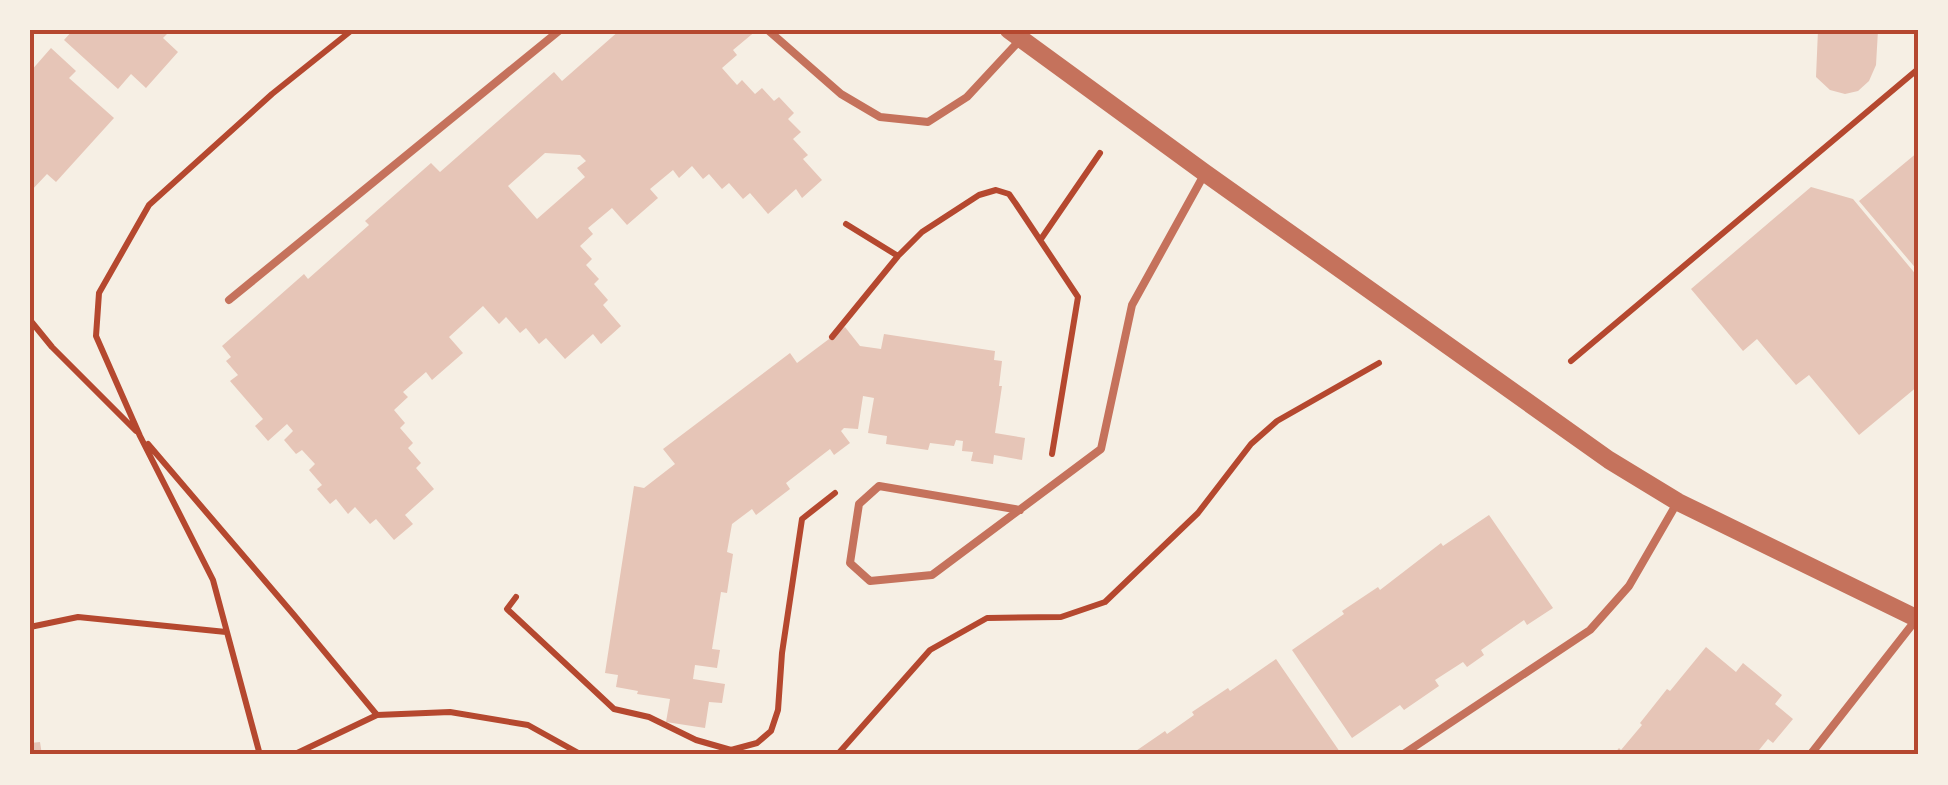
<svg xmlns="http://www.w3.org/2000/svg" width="1948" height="785" font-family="'IBM Plex Sans',sans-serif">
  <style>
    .building { fill: #e6c5b7; fill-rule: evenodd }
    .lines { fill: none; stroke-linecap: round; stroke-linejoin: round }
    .path { stroke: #b5482f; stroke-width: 6 }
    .service { stroke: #c5725c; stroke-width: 8 }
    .tertiary { stroke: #c5725c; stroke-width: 18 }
    .neatline { fill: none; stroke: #b5482f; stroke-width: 4 }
  </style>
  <rect width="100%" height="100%" fill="#f6efe4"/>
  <path class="building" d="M 73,30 L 171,30 L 163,38 L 178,52 L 146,88 L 131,74 L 118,89 L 64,40 Z
    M 620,30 L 757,30 L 733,50 L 737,55 L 722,68 L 737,85 L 742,80 L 755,94 L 762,88 L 774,101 L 779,97 L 794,113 L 788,119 L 801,132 L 793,139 L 808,155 L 803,159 L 822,180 L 802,198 L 796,189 L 768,214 L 750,193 L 743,199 L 729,183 L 722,189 L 709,174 L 703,179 L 692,166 L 679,178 L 673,170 L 650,189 L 658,198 L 627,225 L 612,208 L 588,228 L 593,234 L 580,246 L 592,259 L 586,265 L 599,279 L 594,284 L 608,300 L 603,305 L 621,326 L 601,344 L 593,334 L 565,359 L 546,338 L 539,344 L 526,328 L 520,333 L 506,317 L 499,324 L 483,306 L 449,337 L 463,353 L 432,380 L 426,372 L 403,392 L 408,397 L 394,410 L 405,423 L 400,428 L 413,443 L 408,448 L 421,463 L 416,468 L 434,489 L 405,515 L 413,524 L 394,540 L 376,519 L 370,524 L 355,507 L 348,514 L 336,499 L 330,504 L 317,489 L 322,485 L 309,470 L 315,464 L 302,450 L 296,454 L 284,440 L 293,431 L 287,424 L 268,441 L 255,426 L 263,419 L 230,381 L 238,375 L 226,361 L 231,357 L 222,346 L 304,274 L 308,279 L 369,225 L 365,221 L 431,163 L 440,172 L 554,72 L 562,81 ZM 545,153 L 580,155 L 586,161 L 577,168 L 585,177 L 537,219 L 508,186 Z
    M 1818,30 L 1878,30 L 1876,65 L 1869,81 L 1858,91 L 1845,94 L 1830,90 L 1816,77 Z
    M 51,48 L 76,71 L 69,78 L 114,118 L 56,182 L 47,174 L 30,192 L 30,72 Z
    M 1918,152 L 1918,271 L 1859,201 Z
    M 1811,187 L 1853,199 L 1918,277 L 1918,386 L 1859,435 L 1809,375 L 1796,385 L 1757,339 L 1743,351 L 1691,289 Z
    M 845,327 L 860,346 L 881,349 L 884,334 L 995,351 L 994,360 L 1002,361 L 999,386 L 1002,386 L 995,433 L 1025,438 L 1022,460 L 994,455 L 993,464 L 971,461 L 973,452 L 962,451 L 963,441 L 956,440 L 954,446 L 930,443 L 928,450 L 886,444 L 887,436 L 868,433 L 874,398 L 863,396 L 858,429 L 844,428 L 841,431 L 850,443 L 834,455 L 830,449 L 786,483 L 790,489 L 756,515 L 752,509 L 732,524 L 727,552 L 733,554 L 727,593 L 721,592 L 712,649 L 720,650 L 717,668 L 695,665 L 693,679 L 725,684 L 722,703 L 709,702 L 705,728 L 666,722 L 670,699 L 637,694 L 638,691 L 616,687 L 618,675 L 605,673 L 634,486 L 644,488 L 675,464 L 663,449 L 790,353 L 797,363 Z
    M 1489,515 L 1553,608 L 1527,625 L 1524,620 L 1481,650 L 1484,655 L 1467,667 L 1463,662 L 1435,680 L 1439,686 L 1404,710 L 1400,705 L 1352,738 L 1292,650 L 1344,614 L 1342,611 L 1378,587 L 1380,590 L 1441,543 L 1443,546 Z
    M 1706,647 L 1736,672 L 1743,663 L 1782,695 L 1775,704 L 1793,719 L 1773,743 L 1768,739 L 1755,755 L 1613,755 L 1619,748 L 1621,750 L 1642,725 L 1640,723 L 1667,689 L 1670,691 Z
    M 1276,659 L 1340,752 L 1335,755 L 1130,755 L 1165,731 L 1167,734 L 1194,715 L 1192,712 L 1228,688 L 1230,691 Z
    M 40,742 L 42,755 L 30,755 L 30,743 Z"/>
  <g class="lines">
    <path class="path" d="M 846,224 L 898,256
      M 1041,239 L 1100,153
      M 30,320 L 52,347 L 136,431
      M 832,337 L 898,256 L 922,232 L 979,195 L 996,190 L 1009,194 L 1016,204 L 1078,297 L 1052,454
      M 1571,361 L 1918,69
      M 148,444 L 294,615 L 377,715 L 450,712 L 528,725 L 582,755
      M 516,597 L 507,609 L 614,709 L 649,717 L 696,740 L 731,750 L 757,743 L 771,731 L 778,710 L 782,653 L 802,519 L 835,493
      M 30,627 L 78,617 L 226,632
      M 260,755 L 213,580 L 140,436 L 96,336 L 99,293 L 149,205 L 272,94 L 352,30
      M 293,755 L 377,715
      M 837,755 L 930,650 L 987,618 L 1061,617 L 1105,602 L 1198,513 L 1251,444 L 1277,421 L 1379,363"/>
    <path class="service" d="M 769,31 L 841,94 L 880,117 L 928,122 L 967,97 L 1021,39
      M 229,300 L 560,30
      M 1020,510 L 879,486 L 859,504 L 850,563 L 870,581 L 932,575 L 1101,449 L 1132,305 L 1205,173
      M 1402,755 L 1590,630 L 1629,586 L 1677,503
      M 1810,755 L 1915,621"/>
    <path class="tertiary" d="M 1009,30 L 1205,173 L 1609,460 L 1678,502 L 1918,619"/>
  </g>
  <rect width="1948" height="785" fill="none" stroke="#f6efe4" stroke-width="65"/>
  <rect x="32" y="32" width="1884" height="720" class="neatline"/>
</svg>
